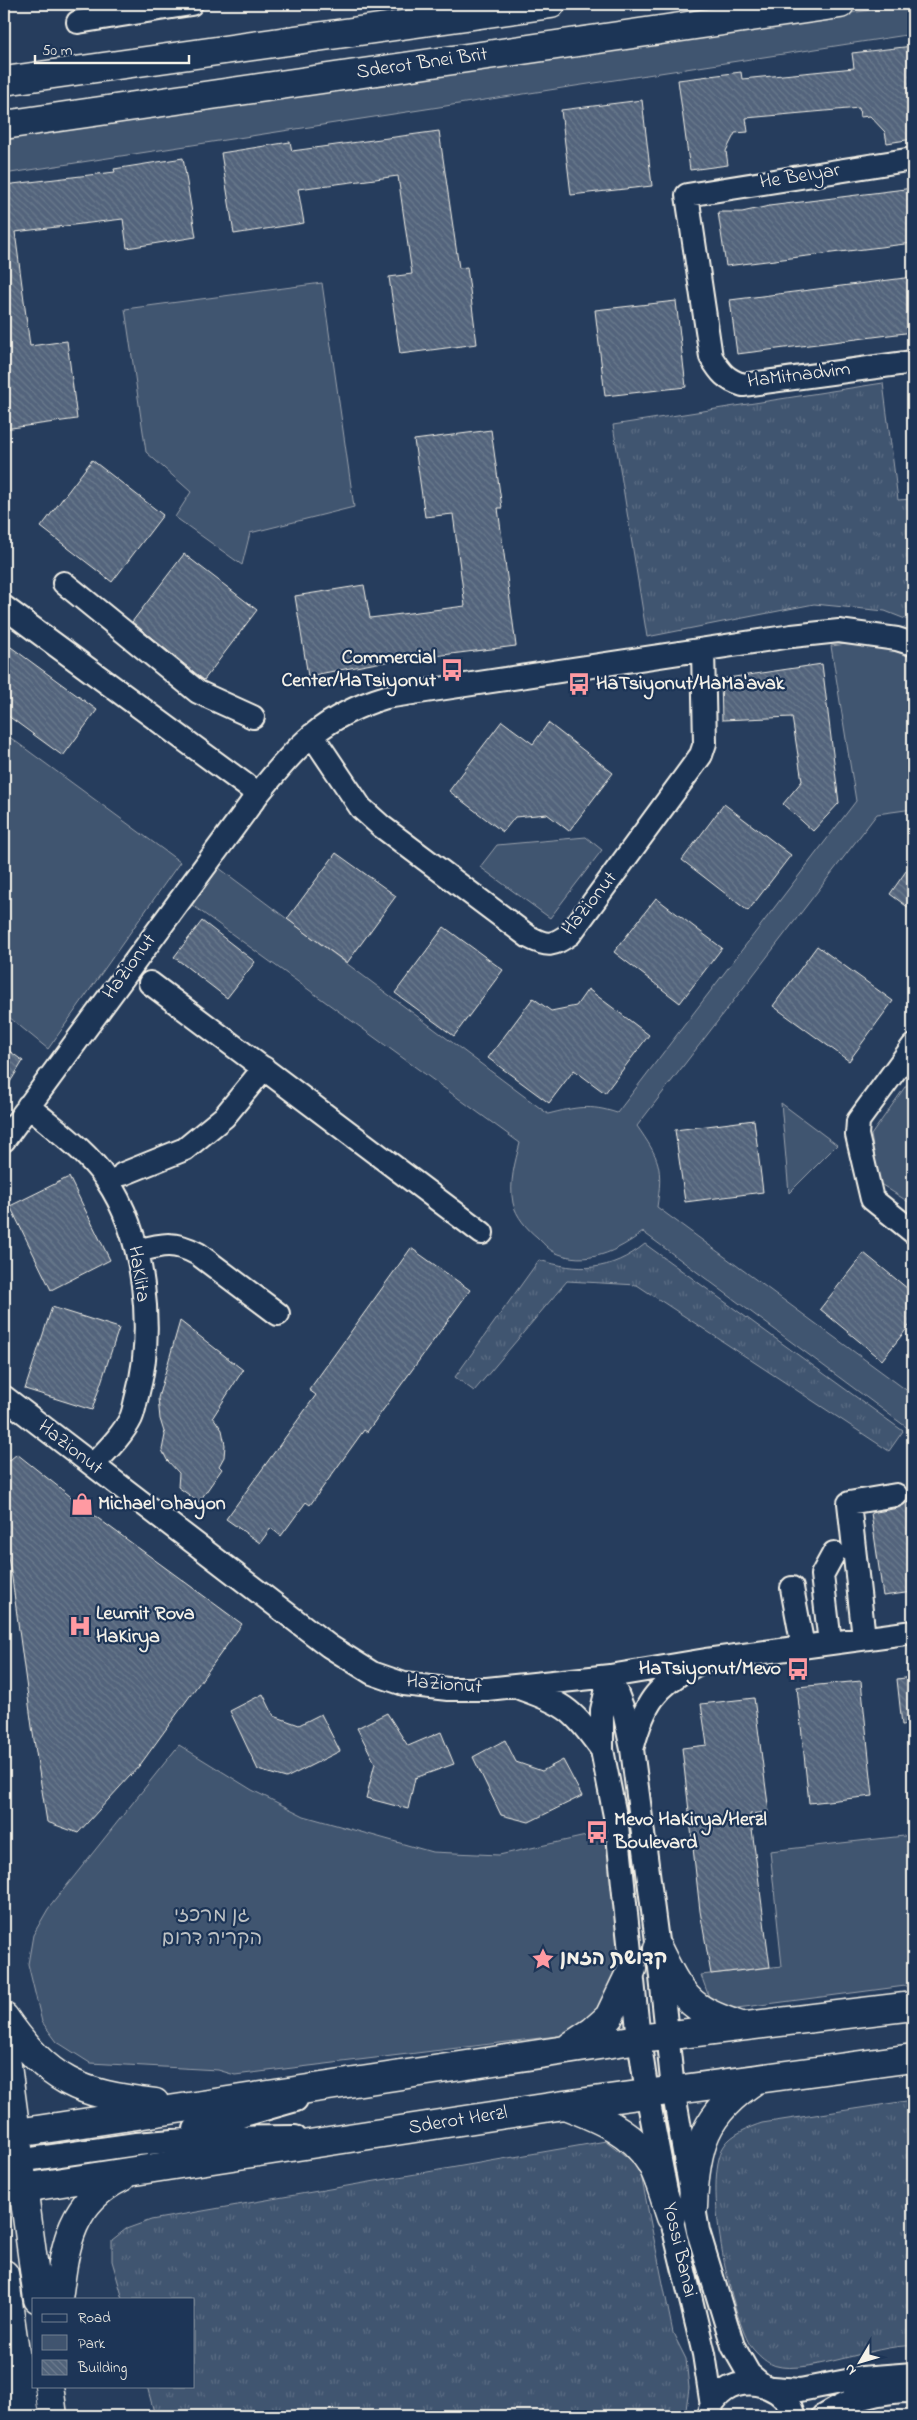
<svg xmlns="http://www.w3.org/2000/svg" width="917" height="2420" font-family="'Indie Flower','Playpen Sans Hebrew',sans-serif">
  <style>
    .grass { fill: url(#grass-tufts); stroke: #9aa2ac }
    .green { fill: #40546f; stroke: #9aa2ac }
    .building { fill: url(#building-back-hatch); stroke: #f4f1e8 }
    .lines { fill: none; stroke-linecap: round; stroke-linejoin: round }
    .minor-casing { stroke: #f4f1e8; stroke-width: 26 }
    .major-casing { stroke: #f4f1e8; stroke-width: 31 }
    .minor { stroke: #1d3557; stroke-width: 22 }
    .major { stroke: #1d3557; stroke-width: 28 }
    .labels { text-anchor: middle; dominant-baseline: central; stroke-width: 4.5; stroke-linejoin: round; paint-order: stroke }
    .street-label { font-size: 20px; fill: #f4f1e8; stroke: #1d3557 }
    .poi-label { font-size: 20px; font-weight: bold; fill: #f4f1e8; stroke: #1d3557; text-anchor: start }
    .park-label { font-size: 20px; fill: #bec2c4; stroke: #1d3557 }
  </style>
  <defs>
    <pattern id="grass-tufts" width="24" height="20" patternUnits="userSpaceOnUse" patternTransform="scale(1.25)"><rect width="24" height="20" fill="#40546f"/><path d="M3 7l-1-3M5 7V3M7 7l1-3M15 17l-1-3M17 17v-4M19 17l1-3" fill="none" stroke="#5c6d84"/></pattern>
    <pattern id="building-back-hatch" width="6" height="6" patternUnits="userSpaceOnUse" patternTransform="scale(1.25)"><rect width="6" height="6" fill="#52647b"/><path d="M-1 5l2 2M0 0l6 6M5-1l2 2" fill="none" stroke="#6c7b8e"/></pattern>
  </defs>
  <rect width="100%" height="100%" fill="#263d5d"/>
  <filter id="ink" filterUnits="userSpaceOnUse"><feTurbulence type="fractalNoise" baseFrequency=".02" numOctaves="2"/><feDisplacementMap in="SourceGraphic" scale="10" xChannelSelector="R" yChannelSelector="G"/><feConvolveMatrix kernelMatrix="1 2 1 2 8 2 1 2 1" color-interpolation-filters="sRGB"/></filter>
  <g filter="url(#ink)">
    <path class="grass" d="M 883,383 L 898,500 L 913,499 L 913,622 L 885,611 L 814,604 L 647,637 L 613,425 Z
      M 645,1244 L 903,1431 L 889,1451 L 637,1285 L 567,1281 L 474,1391 L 455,1377 L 539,1260 C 579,1272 610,1272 645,1244 Z
      M 913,2100 L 913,2346 C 877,2343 797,2380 769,2363 C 762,2359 754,2351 750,2345 C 730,2311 702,2180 724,2146 C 731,2134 750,2127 762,2123 Z
      M 606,2141 L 632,2161 L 641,2175 L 673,2333 L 686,2359 L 689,2388 L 685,2416 L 155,2416 L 147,2386 L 194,2386 L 194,2299 L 123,2299 L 112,2261 L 112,2240 L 126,2229 L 151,2220 Z"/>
    <path class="green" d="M 913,4 L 913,34 L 4,174 L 4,134 Z
      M 322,283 L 354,507 L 250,533 L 242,565 L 175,517 L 191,492 L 146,452 L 125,309 Z
      M 870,641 L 913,658 L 913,809 L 877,814 L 637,1126 C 660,1159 663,1167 657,1207 L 913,1395 L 913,1432 L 643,1232 C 618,1251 586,1267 554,1252 C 548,1249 542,1242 537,1237 C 527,1229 516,1216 513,1203 C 509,1183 515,1162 520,1143 L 192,905 L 219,868 L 548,1114 C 576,1107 590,1104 617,1113 L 856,801 L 831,646 Z
      M 4,733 L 180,862 L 48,1049 L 4,1013 Z
      M 586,837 L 602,850 L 550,918 L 480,867 L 497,845 Z
      M 912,1077 L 913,1078 L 913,1205 L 879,1183 L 871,1135 Z
      M 781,1103 L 837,1145 L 789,1193 Z
      M 179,1745 L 252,1790 L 304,1816 L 432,1852 L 499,1855 L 609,1831 L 620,1966 L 612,1991 L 594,2014 L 565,2035 L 235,2075 L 218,2070 L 90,2063 L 57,2042 L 42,2022 L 28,1964 L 33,1935 L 48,1909 Z
      M 913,1835 L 913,1985 L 714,2011 L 701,1975 L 782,1966 L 770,1851 Z"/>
    <path class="building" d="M 913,46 L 913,139 L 887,143 L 885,132 L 870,116 L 860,117 L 859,108 L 746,118 L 748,132 L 735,133 L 726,151 L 728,165 L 690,170 L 678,80 L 741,72 L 742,79 L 854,68 L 852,53 Z
      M 642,100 L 652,186 L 571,195 L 561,110 Z
      M 439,131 L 459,268 L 467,267 L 477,344 L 400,354 L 389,277 L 412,274 L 398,176 L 298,189 L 304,223 L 234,234 L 221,153 L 290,142 L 292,151 Z
      M 183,158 L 196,237 L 127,248 L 123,219 L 15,232 L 30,346 L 67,341 L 77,419 L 4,429 L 4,185 L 115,172 L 114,169 Z
      M 913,188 L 913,243 L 726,266 L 718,212 L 742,212 L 769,206 Z
      M 913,277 L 913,332 L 737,354 L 730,300 Z
      M 676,301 L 686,387 L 605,396 L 595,310 Z
      M 491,430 L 502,508 L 498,508 L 516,646 L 377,663 L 308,676 L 295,596 L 364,585 L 370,618 L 465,606 L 453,514 L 425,517 L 414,440 Z
      M 92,460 L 163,515 L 112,582 L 41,527 Z
      M 184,554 L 257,610 L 204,680 L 132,622 Z
      M 4,642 L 97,710 L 63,756 L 4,713 Z
      M 822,664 L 839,803 L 813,831 L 783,804 L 802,781 L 792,717 L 722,720 L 721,679 Z
      M 502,721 L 533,744 L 548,723 L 613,773 L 569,831 L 547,814 L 515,817 L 503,832 L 449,791 Z
      M 724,804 L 791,855 L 748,911 L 682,860 Z
      M 336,853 L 396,896 L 347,963 L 287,919 Z
      M 913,861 L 913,911 L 890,894 Z
      M 656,898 L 722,948 L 680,1003 L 614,952 Z
      M 202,921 L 255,962 L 227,998 L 174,957 Z
      M 444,927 L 503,970 L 454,1036 L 395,993 Z
      M 817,946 L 893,1001 L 849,1061 L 773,1006 Z
      M 588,989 L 649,1035 L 605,1093 L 574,1070 L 549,1103 L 488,1058 L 533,998 L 551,1011 L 576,1006 Z
      M 4,1047 L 23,1061 L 4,1092 Z
      M 754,1120 L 763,1192 L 685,1202 L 675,1130 Z
      M 69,1177 L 110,1260 L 51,1290 L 10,1206 Z
      M 411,1248 L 470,1290 L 367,1432 L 364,1430 L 310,1505 L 306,1502 L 281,1536 L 271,1528 L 260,1543 L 226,1519 L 316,1395 L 309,1390 Z
      M 864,1253 L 913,1293 L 913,1321 L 882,1360 L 820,1309 Z
      M 52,1307 L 119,1328 L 92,1410 L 25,1389 Z
      M 180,1321 L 243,1370 L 213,1417 L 222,1430 L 225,1445 L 224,1457 L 219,1466 L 222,1469 L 199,1502 L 178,1487 L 179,1473 L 167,1460 L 162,1450 L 165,1435 L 160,1419 L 158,1398 Z
      M 17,1454 L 99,1519 L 242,1624 L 140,1765 L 78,1833 L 47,1822 L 32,1727 L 12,1578 L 4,1537 L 4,1465 Z
      M 913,1502 L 913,1592 L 883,1596 L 871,1513 L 898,1508 L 906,1503 Z
      M 913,1677 L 913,1724 L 902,1725 L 897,1679 Z
      M 861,1681 L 873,1796 L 809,1803 L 797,1687 Z
      M 263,1694 L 274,1716 L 299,1725 L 321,1714 L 340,1751 L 286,1778 L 258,1770 L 230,1711 Z
      M 754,1698 L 769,1812 L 750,1814 L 770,1967 L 711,1974 L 700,1911 L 682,1748 L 707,1745 L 701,1704 Z
      M 387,1713 L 408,1746 L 441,1732 L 454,1764 L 415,1778 L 408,1809 L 366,1798 L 375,1763 L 357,1728 Z
      M 505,1740 L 516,1762 L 542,1771 L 563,1760 L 582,1796 L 529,1822 L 501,1815 L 473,1757 Z"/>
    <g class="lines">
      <defs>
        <path id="minor" d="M 78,22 L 191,4
          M 913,159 L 687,195 L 711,357 C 720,372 726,380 743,385 L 913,362
          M 64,583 L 198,692 L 253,717
          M 4,607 L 258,794
          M 312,735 L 361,808 L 381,826 L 529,937 C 548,947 552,946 570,934 L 701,755 L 705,743 L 703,650
          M 150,983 L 482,1233
          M 913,1046 L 858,1121 L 857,1135 L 872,1199 L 913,1232
          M 28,1106 C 55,1129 86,1150 106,1179 C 145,1236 155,1330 137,1396 C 135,1403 134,1411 131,1418 C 122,1436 106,1451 93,1465
          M 4,1140 L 258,794 C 298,745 323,716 386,697 L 792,636 L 839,631 L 897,639 L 913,644
          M 123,1174 L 185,1149 L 224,1117 L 264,1068
          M 137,1251 C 163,1244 174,1241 198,1254 L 278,1314
          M 4,1397 L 329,1646 L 372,1673 L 404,1684 L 448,1689 L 487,1689 L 610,1676 L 706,1660 L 913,1632
          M 792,1588 L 803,1647
          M 864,1638 L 849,1503 L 896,1495
          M 830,1643 L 822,1575 L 834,1553
          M 610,1676 L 602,1710 L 602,1750 L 617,1826 L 639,2039 L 647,2093 L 671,2217 L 704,2354 L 712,2406
          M 610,1676 L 624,1712 L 632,1749 L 658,1949 L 673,2089 L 698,2231 L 733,2346 L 749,2374 L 761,2384
          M 522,1689 C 568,1705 573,1711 602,1750
          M 633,1746 C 644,1705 655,1686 694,1666
          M 195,2129 L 296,2100
          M 4,2163 L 136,2144 L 210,2138 L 295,2137
          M 772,2388 L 800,2390 L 862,2378 L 913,2374
          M 708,2415 C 720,2371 782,2375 794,2416
          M 823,2416 C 851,2398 880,2391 913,2391"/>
        <path id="major" d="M 4,81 L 551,4
          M 4,125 L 840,4
          M 658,1949 C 668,1969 679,1994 698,2007 C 710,2016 726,2021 741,2026
          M 4,2017 C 49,2082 79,2094 155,2103
          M 4,2043 L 38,2299
          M 571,2046 L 592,2032 L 609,2017 L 632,1969
          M 565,2105 C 598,2118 632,2131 651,2163 C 660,2179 665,2200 671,2217
          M 4,2135 L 639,2039 L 913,2006
          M 4,2191 L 564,2105 L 913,2058
          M 693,2207 C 695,2146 704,2113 757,2079
          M 4,2274 L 24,2416
          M 58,2299 C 65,2247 69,2202 122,2177
          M 49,2386 L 53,2416"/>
      </defs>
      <use href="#minor" class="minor-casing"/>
      <use href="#major" class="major-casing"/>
      <use href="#minor" class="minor"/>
      <use href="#major" class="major"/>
    </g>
  </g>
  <defs>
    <symbol id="bus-bare" viewBox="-9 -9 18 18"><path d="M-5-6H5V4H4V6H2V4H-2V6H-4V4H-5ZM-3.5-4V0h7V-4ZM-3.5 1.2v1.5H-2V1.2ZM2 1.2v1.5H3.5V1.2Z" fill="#ff9aa2" stroke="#1d3557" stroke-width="2.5" paint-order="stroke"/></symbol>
    <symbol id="shop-bare" viewBox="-9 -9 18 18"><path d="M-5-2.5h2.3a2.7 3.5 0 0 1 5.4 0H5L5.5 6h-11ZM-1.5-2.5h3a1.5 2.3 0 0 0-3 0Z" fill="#ff9aa2" stroke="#1d3557" stroke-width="2.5" paint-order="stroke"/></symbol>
    <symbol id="hospital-bare" viewBox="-9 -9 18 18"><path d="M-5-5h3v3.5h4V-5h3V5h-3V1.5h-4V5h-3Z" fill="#ff9aa2" stroke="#1d3557" stroke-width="2.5" paint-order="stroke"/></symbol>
    <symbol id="sight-bare" viewBox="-9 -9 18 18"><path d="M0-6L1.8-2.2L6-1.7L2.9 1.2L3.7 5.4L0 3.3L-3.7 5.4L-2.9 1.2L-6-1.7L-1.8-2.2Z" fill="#ff9aa2" stroke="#1d3557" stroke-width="2.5" paint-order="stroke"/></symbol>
  </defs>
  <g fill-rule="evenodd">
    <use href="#bus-bare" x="436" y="654" width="32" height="32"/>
    <use href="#bus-bare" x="563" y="668" width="32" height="32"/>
    <use href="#shop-bare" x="66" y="1488" width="32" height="32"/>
    <use href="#hospital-bare" x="64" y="1610" width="32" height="32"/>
    <use href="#bus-bare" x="782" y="1653" width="32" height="32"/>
    <use href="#bus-bare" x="581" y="1816" width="32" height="32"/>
    <use href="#sight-bare" x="527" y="1943" width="32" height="32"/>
  </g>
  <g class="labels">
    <g class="street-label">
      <text transform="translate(422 64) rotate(-8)">Sderot Bnei Brit</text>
      <text transform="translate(800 177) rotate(-9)">He BeIyar</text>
      <text transform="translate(799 376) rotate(-7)">HaMitnadvim</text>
      <text transform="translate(590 904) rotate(-51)">HaZionut</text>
      <text transform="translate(130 967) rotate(-54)">HaZionut</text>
      <text transform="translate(138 1274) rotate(81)">HaKlita</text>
      <text transform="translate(70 1448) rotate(38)">HaZionut</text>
      <text transform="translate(444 1685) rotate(5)">HaZionut</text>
      <text transform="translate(458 2121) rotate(-9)">Sderot Herzl</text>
      <text transform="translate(679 2250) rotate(77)">Yossi Banai</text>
    </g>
    <g class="poi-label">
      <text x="436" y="658" text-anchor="end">Commercial<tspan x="436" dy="23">Center/HaTsiyonut</tspan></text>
      <text x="596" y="684">HaTsiyonut/HaMa'avak</text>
      <text x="98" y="1504">Michael Ohayon</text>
      <text x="96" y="1614">Leumit Rova<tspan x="96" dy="23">HaKirya</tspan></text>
      <text x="781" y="1669" text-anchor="end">HaTsiyonut/Mevo</text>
      <text x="614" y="1820">Mevo HaKirya/Herzl<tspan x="614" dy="23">Boulevard</tspan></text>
      <text x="560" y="1959">קדושת הזמן</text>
    </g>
    <g class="park-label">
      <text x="212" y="1916">גן מרכזי<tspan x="212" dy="23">הקריה דרום</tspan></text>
    </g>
  </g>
  <rect width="917" height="2420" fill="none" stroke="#1d3557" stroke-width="20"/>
  <rect x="10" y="10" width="897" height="2400" fill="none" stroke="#f4f1e8" stroke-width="2" filter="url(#ink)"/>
  <rect x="32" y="2298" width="162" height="90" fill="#1d3557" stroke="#738091"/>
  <rect x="42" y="2314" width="25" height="8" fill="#1d3557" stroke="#738091"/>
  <text x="78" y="2322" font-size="15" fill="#f4f1e8">Road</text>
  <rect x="42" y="2335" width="25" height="15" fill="#40546f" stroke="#738091"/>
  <text x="78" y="2348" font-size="15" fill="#f4f1e8">Park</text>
  <rect x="42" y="2360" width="25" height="15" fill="url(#building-back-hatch)" stroke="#738091"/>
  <text x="78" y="2372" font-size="15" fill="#f4f1e8">Building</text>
  <g transform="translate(860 2362) rotate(232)" stroke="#1d3557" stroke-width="4" paint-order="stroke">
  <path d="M0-4L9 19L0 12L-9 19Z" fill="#f4f1e8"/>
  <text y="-8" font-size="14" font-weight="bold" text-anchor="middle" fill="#f4f1e8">N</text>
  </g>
  <path d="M35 55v8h154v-8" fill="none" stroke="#f4f1e8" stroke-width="2.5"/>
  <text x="42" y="55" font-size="15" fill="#f4f1e8" stroke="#1d3557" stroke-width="4" paint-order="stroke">50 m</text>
</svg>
